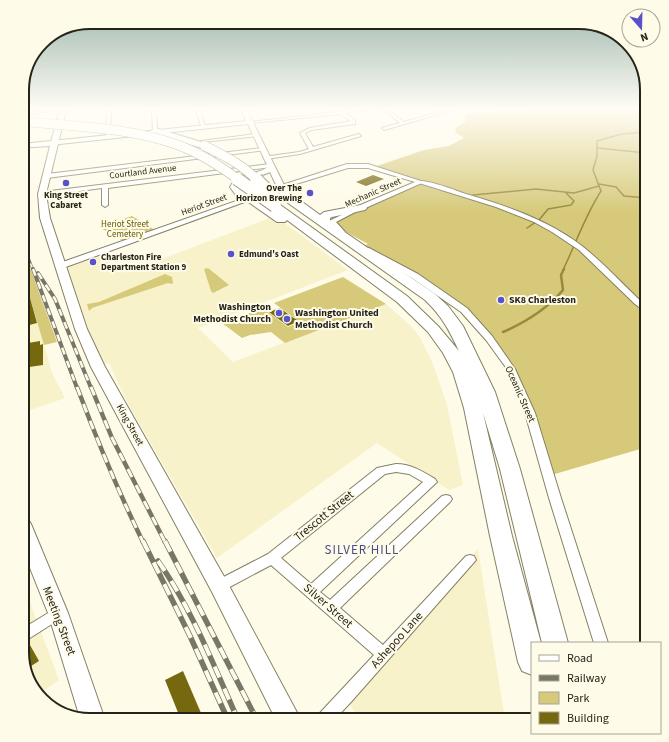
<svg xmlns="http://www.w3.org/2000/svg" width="669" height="742" font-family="'Source Sans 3',sans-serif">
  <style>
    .built { fill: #f8f2cb }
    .green { fill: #d6c979 }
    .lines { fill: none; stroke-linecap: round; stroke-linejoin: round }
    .stream-far1 { stroke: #978a3c; stroke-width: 1.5 }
    .stream { stroke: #978a3c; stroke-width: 2.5 }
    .building { fill: #75680f }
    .minor-casing { stroke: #858164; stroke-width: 2 }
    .tertiary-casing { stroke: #858164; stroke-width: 2 }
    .secondary-casing { stroke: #858164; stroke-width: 2 }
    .primary-casing { stroke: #858164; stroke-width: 2 }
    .motorway-casing { stroke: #858164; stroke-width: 2 }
    .minor { fill: #fff; fill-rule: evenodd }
    .tertiary { fill: #fff; fill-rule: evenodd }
    .secondary { fill: #fff; fill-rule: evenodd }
    .primary { fill: #fff; fill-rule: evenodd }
    .motorway { fill: #fff; fill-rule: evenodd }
    .rail-far3-casing { stroke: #787667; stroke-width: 2.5 }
    .rail-far2-casing { stroke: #787667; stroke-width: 4 }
    .rail-far1-casing { stroke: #787667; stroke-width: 4.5 }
    .rail-casing { stroke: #787667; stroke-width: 5.5 }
    .rail-far3 { stroke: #fefbe8; stroke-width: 1.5; stroke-dasharray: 4; stroke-linecap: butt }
    .rail-far2 { stroke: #fefbe8; stroke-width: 2.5; stroke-dasharray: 7; stroke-linecap: butt }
    .rail-far1 { stroke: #fefbe8; stroke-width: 3; stroke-dasharray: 9; stroke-linecap: butt }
    .rail { stroke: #fefbe8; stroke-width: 4; stroke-dasharray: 12; stroke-linecap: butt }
    .motorway-bridge-far1-casing { stroke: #858164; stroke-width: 10; stroke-linecap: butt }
    .motorway-bridge-casing { stroke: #858164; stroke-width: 14; stroke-linecap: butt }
    .motorway-bridge-far1 { stroke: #fff; stroke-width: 9 }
    .motorway-bridge { stroke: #fff; stroke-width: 12 }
    .poi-dot { fill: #5852ca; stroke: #fefbe8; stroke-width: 1.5 }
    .labels { text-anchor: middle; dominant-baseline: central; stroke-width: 4; stroke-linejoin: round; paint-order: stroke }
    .far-street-label { font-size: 9px; fill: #262418; stroke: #fefbe8 }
    .far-poi-label { font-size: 9px; font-weight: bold; fill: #262418; stroke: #fefbe8; text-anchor: start }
    .far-park-label { font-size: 9px; fill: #645804; stroke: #fefbe8 }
    .poi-label { font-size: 10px; font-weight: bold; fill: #262418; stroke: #fefbe8; text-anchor: start }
    .street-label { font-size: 10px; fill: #262418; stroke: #fefbe8 }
    .near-street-label { font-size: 12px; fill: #262418; stroke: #fefbe8 }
    .near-neighbourhood-label { font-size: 13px; letter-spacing: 1px; fill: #4a4c8a; stroke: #fefbe8 }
    .rim { fill: none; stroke: #262418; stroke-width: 2 }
  </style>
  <rect width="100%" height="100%" fill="#fefbe8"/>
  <path class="built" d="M 275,216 L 348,270 L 198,328 L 233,362 L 386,304 L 410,325 L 420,337 L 433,364 L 447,405 L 463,485 L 449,490 L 377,443 L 217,558 L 128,404 L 109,363 L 98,367 L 61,266 L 95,254 L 125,273 Z
    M 27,287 L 52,373 L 65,398 L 22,413 L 22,288 Z
    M 478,549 L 505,720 L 359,720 L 346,697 Z
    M 22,581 L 59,680 L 38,695 L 22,652 Z"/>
  <path class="green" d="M 535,110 L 647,110 L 647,447 L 548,476 L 511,369 L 464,310 L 363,246 L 368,244 L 344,231 L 333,222 L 420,184 L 441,191 L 439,187 L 374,167 L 424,150 L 449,146 L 464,138 L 455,132 L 456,128 L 466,121 L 464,115 C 487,110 511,113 535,110 Z
    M 132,216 L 155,230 L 123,241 L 99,227 Z
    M 24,258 L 27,259 L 57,342 L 44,345 L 27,288 L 22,288 L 22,259 Z
    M 208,268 L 229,285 L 213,293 L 211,291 L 204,269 Z
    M 165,274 L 172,277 L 173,283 L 172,284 L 168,283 L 92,308 L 89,311 L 87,304 L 99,302 Z
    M 343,277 L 386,304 L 285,343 L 271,332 L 250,335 L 242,338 L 222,323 L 263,308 L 288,327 L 300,322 L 274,303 Z"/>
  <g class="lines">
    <path class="stream-far1" d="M 597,148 L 647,153
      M 599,184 L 616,187 L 624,196 L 647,198
      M 473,195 L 536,189 L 574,193 L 599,186
      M 527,228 L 539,220 L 548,209 L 571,205 L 574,201 L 566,193
      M 563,270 C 576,243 585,216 601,191 L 593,170 L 597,156 L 597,141 L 622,134 L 647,132"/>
    <path class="stream" d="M 503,332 C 526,322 547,309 563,290 L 561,275 L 564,269"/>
  </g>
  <path class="building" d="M 373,175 L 384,179 L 366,186 L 356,182 Z
    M 30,298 L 37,323 L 22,327 L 22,300 Z
    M 280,308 L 292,317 L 299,321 L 288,326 L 269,312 Z
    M 40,341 L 40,345 L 43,344 L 43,365 L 22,368 L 22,344 Z
    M 30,645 L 39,661 L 28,668 L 22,650 Z
    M 183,671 L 204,720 L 181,720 L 165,680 Z"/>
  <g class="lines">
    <defs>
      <path id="minor" d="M 45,110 L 53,110 L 28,115 L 26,114 Z
        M 107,110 L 111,110 L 110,136 L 108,137 L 106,136 Z
        M 152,110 L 156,110 L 157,131 L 155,132 L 153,131 Z
        M 196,110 L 200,110 L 205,127 L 201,126 Z
        M 338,110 L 367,110 L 345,113 L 355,120 L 355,124 L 311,130 L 305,133 L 313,147 L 359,134 L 361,136 L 300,154 L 266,159 L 263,157 L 299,152 L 309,149 L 300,133 L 310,128 L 351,121 L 340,114 L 251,123 L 249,122 L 337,112 Z
        M 384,110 L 388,110 L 404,122 L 447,110 L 453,110 L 384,130 L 382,128 L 400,123 Z
        M 256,134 L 258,136 L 203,142 L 201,141 Z
        M 263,148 L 265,148 L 265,150 L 47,178 L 44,176 L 47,174 Z
        M 270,164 L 272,165 L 272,167 L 108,188 L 108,205 L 105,207 L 102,205 L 102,188 L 42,196 L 39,194 L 42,192 Z
        M 419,181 C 429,180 455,190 466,194 C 507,206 548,220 582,246 C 606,265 625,287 647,307 L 647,313 L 635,304 L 579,250 L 552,232 L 534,222 L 496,207 L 419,183 Z
        M 356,208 L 361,209 L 336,222 L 345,232 L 340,233 L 329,221 Z
        M 369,248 L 418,274 L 467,308 L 492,336 L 515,369 L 535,413 L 561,498 L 608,643 L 594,643 L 549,498 L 525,413 L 507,369 L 486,340 L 461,312 L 412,278 L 367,251 L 366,250 Z
        M 396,464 C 411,464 422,471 435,479 L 437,482 L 320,592 L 330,600 L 442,496 L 446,495 L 450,496 L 452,499 L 450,502 L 340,608 L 383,645 L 466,556 L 470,555 L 474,556 L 476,560 L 351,702 L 334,720 L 315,720 L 318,715 L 374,655 L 271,565 L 224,590 L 219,592 L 214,590 L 213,586 L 214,582 L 268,554 L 377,468 ZM 396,472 L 409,474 L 423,482 L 311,584 L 281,558 L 385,474 Z
        M 58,607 L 63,609 L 65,613 L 63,617 L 22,643 L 22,629 Z"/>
      <path id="tertiary" d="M 347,164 L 368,164 L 424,182 L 361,210 L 358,210 L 358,206 L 415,182 L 368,168 L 348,168 L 283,188 L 63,268 L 57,268 L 56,266 L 57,264 L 279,186 Z"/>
      <path id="secondary" d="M 241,110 L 247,110 L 285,187 L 284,189 L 278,189 L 270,172 C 260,177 244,177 238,187 L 241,190 L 253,197 L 254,199 L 253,201 L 250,202 L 235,194 L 230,187 C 238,172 255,176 268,167 L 248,124 L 22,148 L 22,144 L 246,121 Z"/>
      <path id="primary" d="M 60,110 L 66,110 L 46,194 L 50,218 L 87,329 L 105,367 L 226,580 L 301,720 L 276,720 L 212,592 L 91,367 L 75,329 L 40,218 L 38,194 L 50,146 L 31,147 L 27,145 L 31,143 L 51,142 Z
        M 22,517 L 28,519 L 31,524 L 68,613 L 105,720 L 90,720 L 80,718 L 48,613 L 22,548 Z"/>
      <path id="motorway" d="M 155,128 L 208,144 L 210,146 L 205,149 L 152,133 L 151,131 Z
        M 281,184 L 285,185 L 290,193 L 320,215 L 324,212 L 361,205 L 365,206 L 367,208 L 365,210 L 332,217 L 330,218 L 330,222 L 435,294 L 448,306 L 463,326 L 495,392 L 520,469 L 568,643 L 542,643 L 500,469 L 483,413 L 512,536 L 541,643 L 532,643 L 532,675 L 522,671 L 518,662 L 490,536 L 464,408 L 453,372 L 443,353 L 428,332 L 397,302 L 287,220 L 285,222 L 277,222 L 244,199 L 250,196 L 271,208 L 269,206 L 271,204 L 279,204 L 407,296 L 438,326 L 459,351 C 449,330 442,316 425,300 L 288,203 L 281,197 L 276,187 Z"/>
    </defs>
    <use href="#minor" class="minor-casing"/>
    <use href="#tertiary" class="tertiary-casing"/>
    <use href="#secondary" class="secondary-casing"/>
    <use href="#primary" class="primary-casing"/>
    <use href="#motorway" class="motorway-casing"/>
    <use href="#minor" class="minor"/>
    <use href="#tertiary" class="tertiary"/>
    <use href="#secondary" class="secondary"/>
    <use href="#primary" class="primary"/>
    <use href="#motorway" class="motorway"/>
    <defs>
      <path id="rail-far3" d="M 22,241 L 33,270"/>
      <path id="rail-far2" d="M 33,269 L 77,388
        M 38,273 L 55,299 L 91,388"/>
      <path id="rail-far1" d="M 77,387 C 97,440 118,491 143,542
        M 91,387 L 112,438 L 165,542"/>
      <path id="rail" d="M 143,541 L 190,636 L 228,720
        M 165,541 L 257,720
        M 158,561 C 192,609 214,666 238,720"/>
    </defs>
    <use href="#rail-far3" class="rail-far3-casing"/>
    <use href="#rail-far2" class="rail-far2-casing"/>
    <use href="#rail-far1" class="rail-far1-casing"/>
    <use href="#rail" class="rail-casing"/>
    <use href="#rail-far3" class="rail-far3"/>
    <use href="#rail-far2" class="rail-far2"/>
    <use href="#rail-far1" class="rail-far1"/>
    <use href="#rail" class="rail"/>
    <defs>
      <path id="motorway-bridge-far1" d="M 22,121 C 74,127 129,127 178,145 C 200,153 220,166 239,180
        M 205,146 C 223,155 243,165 257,180"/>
      <path id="motorway-bridge" d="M 237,179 L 275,206
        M 256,179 L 274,197"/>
    </defs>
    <use href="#motorway-bridge-far1" class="motorway-bridge-far1-casing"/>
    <use href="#motorway-bridge" class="motorway-bridge-casing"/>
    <use href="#motorway-bridge-far1" class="motorway-bridge-far1"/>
    <use href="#motorway-bridge" class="motorway-bridge"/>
  </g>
  <linearGradient id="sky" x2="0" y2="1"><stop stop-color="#9bb5aa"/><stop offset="0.51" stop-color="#fffdf5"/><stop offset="1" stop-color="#fffdf5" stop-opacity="0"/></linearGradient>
  <rect width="669" height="214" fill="url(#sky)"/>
  <g class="poi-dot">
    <circle cx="66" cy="183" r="4"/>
    <circle cx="310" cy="193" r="4"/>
    <circle cx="231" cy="254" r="4"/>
    <circle cx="93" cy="262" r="4"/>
    <circle cx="501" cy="300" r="4"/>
    <circle cx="279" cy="313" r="4"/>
    <circle cx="287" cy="319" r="4"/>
  </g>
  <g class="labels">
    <g class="far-street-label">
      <text transform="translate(143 172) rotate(-7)">Courtland Avenue</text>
      <text transform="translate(373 193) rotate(-24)">Mechanic Street</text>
      <text transform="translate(204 205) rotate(-20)">Heriot Street</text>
    </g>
    <g class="far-poi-label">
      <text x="302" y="188" text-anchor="end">Over The<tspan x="302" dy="10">Horizon Brewing</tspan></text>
      <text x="66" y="195" text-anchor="middle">King Street<tspan x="66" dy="10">Cabaret</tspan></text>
      <text x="239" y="254">Edmund's Oast</text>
      <text x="101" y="257">Charleston Fire<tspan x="101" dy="10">Department Station 9</tspan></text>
    </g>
    <g class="far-park-label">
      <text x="125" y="224">Heriot Street<tspan x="125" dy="10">Cemetery</tspan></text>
    </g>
    <g class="poi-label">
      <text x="509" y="300">SK8 Charleston</text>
      <text x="271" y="307" text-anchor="end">Washington<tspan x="271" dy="12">Methodist Church</tspan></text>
      <text x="295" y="313">Washington United<tspan x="295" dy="12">Methodist Church</tspan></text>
    </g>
    <g class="street-label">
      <text transform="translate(520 394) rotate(66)">Oceanic Street</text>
      <text transform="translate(130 425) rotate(61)">King Street</text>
    </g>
    <g class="near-street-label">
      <text transform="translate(324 516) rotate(-39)">Trescott Street</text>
      <text transform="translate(328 606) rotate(41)">Silver Street</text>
      <text transform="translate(59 621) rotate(69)">Meeting Street</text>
      <text transform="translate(397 640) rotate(-48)">Ashepoo Lane</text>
    </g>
    <g class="near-neighbourhood-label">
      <text x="362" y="550">SILVER HILL</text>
    </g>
  </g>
  <path d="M0 0H669V742H0ZM90 29H579A61 61 0 0 1 640 90V652A61 61 0 0 1 579 713H90A61 61 0 0 1 29 652V90A61 61 0 0 1 90 29Z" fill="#fefbe8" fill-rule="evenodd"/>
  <path class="rim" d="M90 29H579A61 61 0 0 1 640 90V652A61 61 0 0 1 579 713H90A61 61 0 0 1 29 652V90A61 61 0 0 1 90 29Z"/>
  <rect x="531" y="642" width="130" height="92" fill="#fefbe8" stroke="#a8a595"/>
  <rect x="539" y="655" width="20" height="6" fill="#ffffff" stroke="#a8a595"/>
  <text x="567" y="662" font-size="12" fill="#262418">Road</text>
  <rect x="539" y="675" width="20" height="6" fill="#787667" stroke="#a8a595"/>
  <text x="567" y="682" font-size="12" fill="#262418">Railway</text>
  <rect x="539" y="692" width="20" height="12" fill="#d6c979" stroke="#a8a595"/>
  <text x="567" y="702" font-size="12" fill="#262418">Park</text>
  <rect x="539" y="712" width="20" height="12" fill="#75680f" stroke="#a8a595"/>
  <text x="567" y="722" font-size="12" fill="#262418">Building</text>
  <g transform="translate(641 28) rotate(160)"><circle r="19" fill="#fefbe8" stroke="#a8a595"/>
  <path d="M0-3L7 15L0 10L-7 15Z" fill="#5852ca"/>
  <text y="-6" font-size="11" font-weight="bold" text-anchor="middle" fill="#262418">N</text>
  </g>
</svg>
